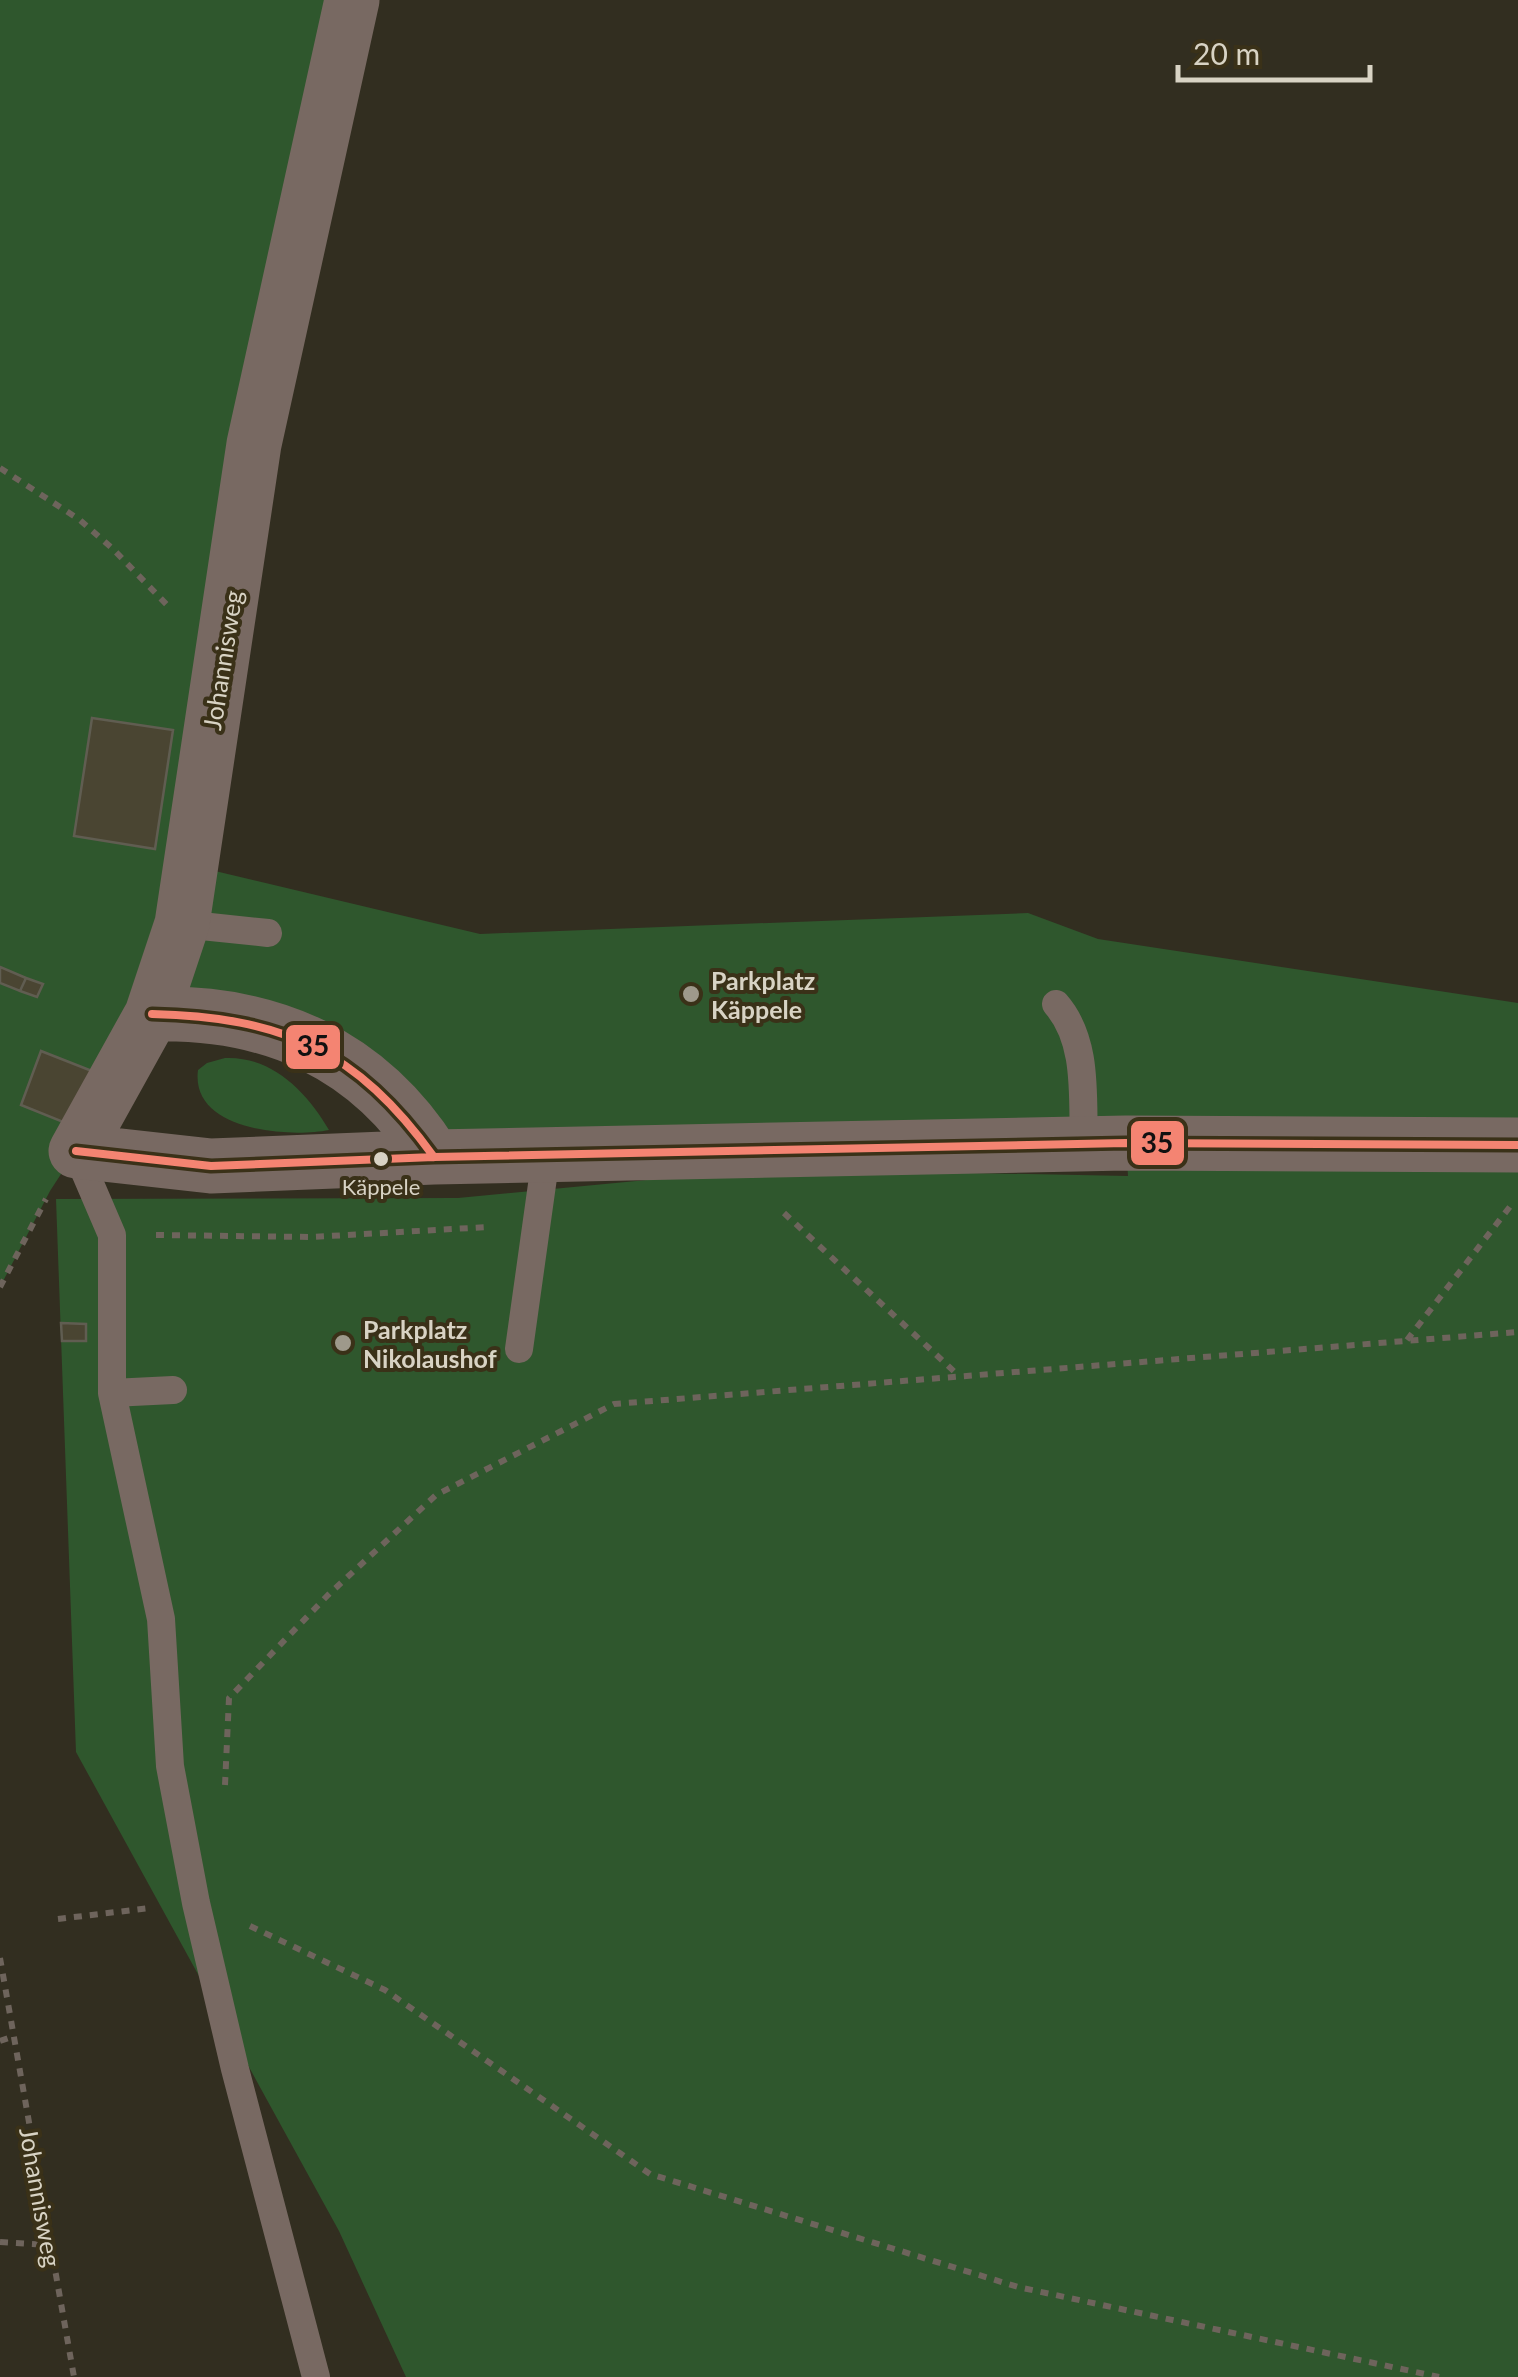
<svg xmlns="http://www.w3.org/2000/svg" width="1518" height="2377" font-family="Lato,sans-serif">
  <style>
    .green { fill: #2f572d }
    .building { fill: #4a4532; stroke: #605d51; stroke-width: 2.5 }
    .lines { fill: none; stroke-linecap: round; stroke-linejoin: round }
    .path { stroke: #6e645c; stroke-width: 6; stroke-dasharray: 8 8; stroke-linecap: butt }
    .service { stroke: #786962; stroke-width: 28 }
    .minor { stroke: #786962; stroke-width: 55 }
    .bus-1-casing { stroke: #3a3118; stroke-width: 15 }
    .bus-1 { stroke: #f48472; stroke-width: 8 }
    .poi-dot { fill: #9e998b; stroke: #3a3118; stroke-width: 4 }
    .bus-dot { fill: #d8d3c4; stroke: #3a3118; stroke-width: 4 }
    .labels { text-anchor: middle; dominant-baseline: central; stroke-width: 8; stroke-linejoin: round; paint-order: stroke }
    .bus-label { font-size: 22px; fill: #d8d3c4; stroke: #3a3118 }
    .street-label { font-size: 25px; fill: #d8d3c4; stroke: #3a3118 }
    .poi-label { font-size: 25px; font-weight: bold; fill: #d8d3c4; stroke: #3a3118; text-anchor: start }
    .line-badge { stroke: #3a3118; stroke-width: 4 }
    .pale-badge-label { font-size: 28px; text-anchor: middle; font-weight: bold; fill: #111 }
  </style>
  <rect width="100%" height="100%" fill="#322e20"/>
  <path class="green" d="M 0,0 L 377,0 L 280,445 L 215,871 L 480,934 L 1028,913 L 1098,939 L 1518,1003 L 1518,2377 L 406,2377 L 339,2231 L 76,1752 L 56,1199 L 458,1198 L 762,1169 L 1128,1176 L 1126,1144 L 434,1157 L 405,1116 L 192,1013 L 76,1151 L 50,1191 L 0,1287 Z
    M 225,1058 C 272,1056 307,1092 329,1130 C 289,1138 190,1131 198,1070 L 207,1063 Z"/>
  <path class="building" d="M 92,718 L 173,730 L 155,849 L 74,836 Z
    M 0,967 L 26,978 L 20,991 L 0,983 Z
    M 26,978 L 43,984 L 37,997 L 20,991 Z
    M 41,1051 L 97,1073 L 73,1126 L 21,1105 Z
    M 61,1323 L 86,1324 L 86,1341 L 62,1341 Z"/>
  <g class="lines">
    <path class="path" d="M 0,468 L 80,520 L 113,549 L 169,607
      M 784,1213 L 959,1376
      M 156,1235 L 312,1237 L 488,1227
      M 0,1287 L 46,1199
      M 1407,1340 L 1512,1204
      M 225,1785 L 229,1698 L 328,1595 L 436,1495 L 614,1404 L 1518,1332
      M 58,1919 L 150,1908
      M 250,1926 L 385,1990 L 650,2174 L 1018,2287 L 1439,2377
      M 0,1958 L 74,2377
      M 0,2041 L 12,2037
      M 0,2242 L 50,2245"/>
    <path class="service" d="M 182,924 L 268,933
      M 1056,1004 C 1089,1042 1082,1098 1084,1146
      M 76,1151 L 112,1235 L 112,1393 L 161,1619 L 170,1766 L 196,1903 L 235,2069 L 316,2377
      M 519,1349 L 546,1156
      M 112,1393 L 173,1390"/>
    <path class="minor" d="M 352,0 L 254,444 L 182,924 L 152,1014 L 76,1151 L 211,1166 L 434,1157 L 1126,1143 L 1518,1145
      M 152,1014 C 272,1011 369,1054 434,1157"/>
    <defs>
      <path id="bus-1" d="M 152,1014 C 282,1017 357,1050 434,1157
        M 76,1151 L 211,1166 L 434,1157 L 1126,1143 L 1518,1145"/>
    </defs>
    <use href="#bus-1" class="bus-1-casing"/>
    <use href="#bus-1" class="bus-1"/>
  </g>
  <g class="poi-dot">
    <circle cx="691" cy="994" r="10"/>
    <circle cx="343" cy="1343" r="10"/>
  </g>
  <circle class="bus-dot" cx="381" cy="1159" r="9"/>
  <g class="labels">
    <g class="bus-label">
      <text x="381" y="1186">Käppele</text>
    </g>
    <g class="street-label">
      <text transform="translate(222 660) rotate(-81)">Johannisweg</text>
      <text transform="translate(41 2197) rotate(80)">Johannisweg</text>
    </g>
    <g class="poi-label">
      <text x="711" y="980">Parkplatz<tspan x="711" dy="29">Käppele</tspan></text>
      <text x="363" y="1329">Parkplatz<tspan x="363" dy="29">Nikolaushof</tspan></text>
    </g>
  </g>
  <g class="line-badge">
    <rect x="284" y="1023" width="58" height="48" rx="10" fill="#f48472"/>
    <rect x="1129" y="1119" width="57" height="48" rx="10" fill="#f48472"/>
  </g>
  <g class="pale-badge-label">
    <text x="313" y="1056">35</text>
    <text x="1157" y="1153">35</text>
  </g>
  <path d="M1178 65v15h192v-15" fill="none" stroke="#d8d3c4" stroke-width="5"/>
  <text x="1193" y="65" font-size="30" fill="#d8d3c4" stroke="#3a3118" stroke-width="8" paint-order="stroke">20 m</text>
</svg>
